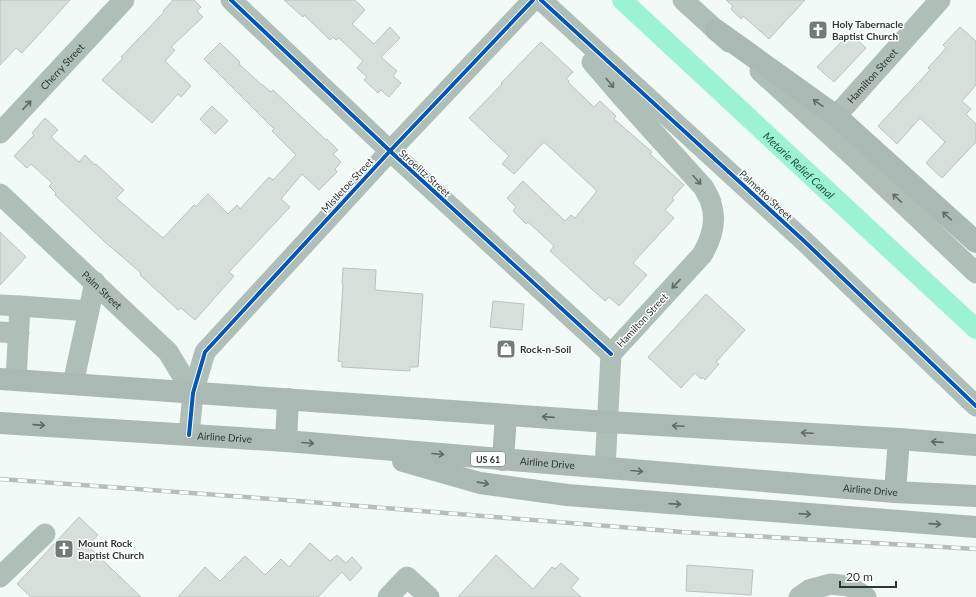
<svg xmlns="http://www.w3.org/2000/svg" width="976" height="597" font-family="Lato,sans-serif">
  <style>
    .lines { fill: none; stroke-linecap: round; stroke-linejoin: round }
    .canal { stroke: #9bf3d4; stroke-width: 20 }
    .building { fill: #d7dfdb; stroke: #bbc3bf }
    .minor { stroke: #afbeb7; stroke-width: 21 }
    .highway { stroke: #abb9b5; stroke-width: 22 }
    .rail-casing { stroke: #b5beba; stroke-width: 4.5 }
    .rail { stroke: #fff; stroke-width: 3; stroke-dasharray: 9; stroke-linecap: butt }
    .cycleway-casing { stroke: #fff; stroke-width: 6 }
    .cycleway { stroke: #0057b8; stroke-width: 4 }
    .oneway { stroke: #626c68 }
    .oneway2 { stroke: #606a67 }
    .labels { text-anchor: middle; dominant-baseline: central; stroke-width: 3; stroke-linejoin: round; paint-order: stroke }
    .shield { fill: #fff; stroke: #6d7270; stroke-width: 1 }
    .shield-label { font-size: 9px; font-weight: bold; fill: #2e3633 }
    .poi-label { font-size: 10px; font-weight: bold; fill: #2e3633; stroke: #fff; text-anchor: start }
    .street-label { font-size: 10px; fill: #2e3633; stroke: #fff }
    .water-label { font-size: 11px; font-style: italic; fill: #1e5240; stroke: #fff }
  </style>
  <rect width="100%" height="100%" fill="#f1faf6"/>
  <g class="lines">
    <path class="canal" id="s1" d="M 622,0 L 976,329"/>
  </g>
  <path class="building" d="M 0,0 L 70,0 L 22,53 L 16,48 L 0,65 Z
    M 173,0 L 194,0 L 201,7 L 197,11 L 203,17 L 171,47 L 175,50 L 165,61 L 191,86 L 181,97 L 178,94 L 152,123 L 102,80 L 123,58 L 121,57 L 164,12 L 163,11 Z
    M 284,0 L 355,0 L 365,10 L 352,24 L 374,44 L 390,27 L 400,38 L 381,57 L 397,71 L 393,76 L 401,83 L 389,97 L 381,90 L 378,93 L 364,80 L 367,77 L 357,68 L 363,61 L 339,38 L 336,40 L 333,37 L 330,40 L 304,15 L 303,17 Z
    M 726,0 L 805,0 L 769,39 L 743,16 L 741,19 L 731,9 L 733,6 Z
    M 960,27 L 976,41 L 976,85 L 962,101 L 971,109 L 966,114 L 976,124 L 976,142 L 942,178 L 926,163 L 945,142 L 920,118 L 897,144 L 878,126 L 930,70 L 928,68 L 946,48 L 943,45 Z
    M 850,33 L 866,48 L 834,82 L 817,67 Z
    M 541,42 L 573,72 L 566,79 L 569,81 L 568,82 L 594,107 L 600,101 L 616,116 L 614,119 L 652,152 L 650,154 L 684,185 L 672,198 L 674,200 L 665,210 L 674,218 L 633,263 L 647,275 L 619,306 L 609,297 L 605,301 L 550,251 L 554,246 L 528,222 L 526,224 L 513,211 L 516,207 L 507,198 L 523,181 L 565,221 L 571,215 L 575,218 L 597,191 L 544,142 L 514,174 L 502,164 L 509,156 L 469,118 L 502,84 L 501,83 Z
    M 220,43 L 240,62 L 239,64 L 262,85 L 263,85 L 271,92 L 273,90 L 326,140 L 327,139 L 338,150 L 333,154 L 341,162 L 335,169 L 337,172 L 319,190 L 302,174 L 281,199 L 290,207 L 229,272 L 234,276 L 195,320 L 181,308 L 178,310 L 140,275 L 141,273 L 105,242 L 55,195 L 56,193 L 49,186 L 52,183 L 31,164 L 27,168 L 14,156 L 34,135 L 32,133 L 45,118 L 58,130 L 51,137 L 79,162 L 85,155 L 95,165 L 96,164 L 124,190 L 116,198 L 163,238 L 194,205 L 196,206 L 208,194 L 228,214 L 237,205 L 240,209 L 269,177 L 273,180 L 296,155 L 272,131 L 274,129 L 204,59 Z
    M 212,106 L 228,121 L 215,134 L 200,119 Z
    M 0,232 L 26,257 L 0,285 Z
    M 343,268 L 376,270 L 375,290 L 423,294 L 418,367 L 410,367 L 410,371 L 342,367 L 342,362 L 338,361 L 343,284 L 342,284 Z
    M 706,294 L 745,330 L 716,362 L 719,364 L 705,380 L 702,377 L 701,379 L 695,373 L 681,388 L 648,357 Z
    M 493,301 L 524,304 L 522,330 L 490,327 Z
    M 79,517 L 98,535 L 88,546 L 141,597 L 31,597 L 17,584 Z
    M 310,543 L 330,561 L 337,555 L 346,563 L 352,557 L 362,568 L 350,581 L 342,572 L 318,597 L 178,597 L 205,567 L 220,581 L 245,556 L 265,575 L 281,559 L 289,567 Z
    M 496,555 L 533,589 L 552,567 L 555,569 L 561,563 L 579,579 L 571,588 L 581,597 L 458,597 Z
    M 687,565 L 753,570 L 751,595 L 686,591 Z"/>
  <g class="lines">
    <g class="minor">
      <path d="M 231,0 L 390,151 L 611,354"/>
      <path d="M 541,0 L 803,240 L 976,406"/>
      <path d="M 683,0 L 729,42"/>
      <path d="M 592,62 L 622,97 L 704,188 C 706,193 710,198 711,203 C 717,221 711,240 702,255 L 611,354 L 605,468"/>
      <path d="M 760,71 L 856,159 L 976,273"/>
      <path id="s2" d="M 836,116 L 940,0"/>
      <path id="s3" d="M 0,133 L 124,0"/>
      <path id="s4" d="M 0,194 L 168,352 L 193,393"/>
      <path d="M 0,305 L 20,306 L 16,380"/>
      <path d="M 20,306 L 89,311"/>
      <path d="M 0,332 L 19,333"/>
      <path d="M 73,384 L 95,282"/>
      <path d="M 189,435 L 193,393 L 205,352 L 390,151 L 533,0"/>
      <path d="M 0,577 L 45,534"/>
      <path d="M 388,597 L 407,577 L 429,597"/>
      <path d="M 799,597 L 809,590 L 831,584 L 849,586 L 866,597"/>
    </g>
    <g class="highway">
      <path d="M 716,30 L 836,116 L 976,242"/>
      <path d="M 0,379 L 608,422 L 899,439 L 976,445"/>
      <path id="s5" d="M 0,423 L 286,441 L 895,492 L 976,496"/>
      <path d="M 286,441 L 288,399"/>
      <path d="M 503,460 L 506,415"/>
      <path d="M 403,461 L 480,483 L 567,495 L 976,527"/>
      <path d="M 895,492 L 899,439"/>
    </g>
    <defs>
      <path id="rail" d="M 0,479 L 285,500 L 682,532 L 976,549"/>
    </defs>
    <use href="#rail" class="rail-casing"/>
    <use href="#rail" class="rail"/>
    <defs>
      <path id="cycleway" d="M 231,0 L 390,151 L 611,354
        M 541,0 L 803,240 L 976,406
        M 189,435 L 193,393 L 205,352 L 390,151 L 533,0"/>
    </defs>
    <use href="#cycleway" class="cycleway-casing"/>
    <use href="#cycleway" class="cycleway"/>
  </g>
  <defs><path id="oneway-shaft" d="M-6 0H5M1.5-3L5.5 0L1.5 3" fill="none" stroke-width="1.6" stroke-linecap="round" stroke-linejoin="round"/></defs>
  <g class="oneway">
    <use href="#oneway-shaft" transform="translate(610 83) rotate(50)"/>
    <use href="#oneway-shaft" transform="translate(27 105) rotate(-47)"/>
    <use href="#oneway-shaft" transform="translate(697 180) rotate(48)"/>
    <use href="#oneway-shaft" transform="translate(897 198) rotate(-136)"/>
    <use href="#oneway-shaft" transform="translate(676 284) rotate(133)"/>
  </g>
  <g class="oneway2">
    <use href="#oneway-shaft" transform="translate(818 103) rotate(-145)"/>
    <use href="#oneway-shaft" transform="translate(947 216) rotate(-138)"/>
    <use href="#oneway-shaft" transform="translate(548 417) rotate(-176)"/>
    <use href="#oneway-shaft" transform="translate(39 425) rotate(4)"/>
    <use href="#oneway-shaft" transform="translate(678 426) rotate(-177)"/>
    <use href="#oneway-shaft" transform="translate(807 433) rotate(-177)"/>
    <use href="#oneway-shaft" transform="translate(937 442) rotate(-176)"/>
    <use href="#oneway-shaft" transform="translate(308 443) rotate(5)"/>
    <use href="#oneway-shaft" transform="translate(438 454) rotate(5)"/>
    <use href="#oneway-shaft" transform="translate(637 471) rotate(5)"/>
    <use href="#oneway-shaft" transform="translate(483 483) rotate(10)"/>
    <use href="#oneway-shaft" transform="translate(675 504) rotate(4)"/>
    <use href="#oneway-shaft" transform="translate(805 514) rotate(4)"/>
    <use href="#oneway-shaft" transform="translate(935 524) rotate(4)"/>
  </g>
  <defs>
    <symbol id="church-square" viewBox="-11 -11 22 22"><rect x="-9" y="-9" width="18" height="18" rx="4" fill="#727b77" stroke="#fff"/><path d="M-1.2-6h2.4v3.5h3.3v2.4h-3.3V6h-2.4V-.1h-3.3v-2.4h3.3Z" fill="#fff"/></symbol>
    <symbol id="shop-square" viewBox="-11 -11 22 22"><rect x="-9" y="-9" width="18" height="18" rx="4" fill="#727b77" stroke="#fff"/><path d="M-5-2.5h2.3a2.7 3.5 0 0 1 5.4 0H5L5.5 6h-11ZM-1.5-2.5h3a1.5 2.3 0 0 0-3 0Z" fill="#fff"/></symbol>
  </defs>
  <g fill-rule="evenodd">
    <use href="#church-square" x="807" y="19" width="22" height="22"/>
    <use href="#shop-square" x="495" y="338" width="22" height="22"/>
    <use href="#church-square" x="53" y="538" width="22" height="22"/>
  </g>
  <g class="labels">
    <rect class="shield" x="471" y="452" width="34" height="14" rx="3"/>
    <g class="shield-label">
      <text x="488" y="459">US 61</text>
    </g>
    <g class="poi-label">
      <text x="832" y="24">Holy Tabernacle<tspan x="832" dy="12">Baptist Church</tspan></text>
      <text x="520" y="349">Rock-n-Soil</text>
      <text x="78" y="543">Mount Rock<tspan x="78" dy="12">Baptist Church</tspan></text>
    </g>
    <g class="street-label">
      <text stroke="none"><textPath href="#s3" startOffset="91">Cherry Street</textPath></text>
      <text stroke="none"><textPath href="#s2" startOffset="54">Hamilton Street</textPath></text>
      <text transform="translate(425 173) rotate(42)">Stroelitz Street</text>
      <text transform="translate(347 185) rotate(-47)">Mistletoe Street</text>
      <text transform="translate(766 195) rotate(43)">Palmetto Street</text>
      <text stroke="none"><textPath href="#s4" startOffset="140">Palm Street</textPath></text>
      <text transform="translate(642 320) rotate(-47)">Hamilton Street</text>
      <text stroke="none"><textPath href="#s5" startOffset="225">Airline Drive</textPath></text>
      <text stroke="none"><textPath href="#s5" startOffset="549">Airline Drive</textPath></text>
      <text stroke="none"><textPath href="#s5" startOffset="873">Airline Drive</textPath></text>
    </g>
    <g class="water-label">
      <text stroke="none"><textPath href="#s1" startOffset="242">Metarie Relief Canal</textPath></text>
    </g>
  </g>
  <path d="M840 581v6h56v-6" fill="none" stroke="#2e3633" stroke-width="2"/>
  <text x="846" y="581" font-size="12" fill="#2e3633" stroke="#ffffff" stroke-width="3" paint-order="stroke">20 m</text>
</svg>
